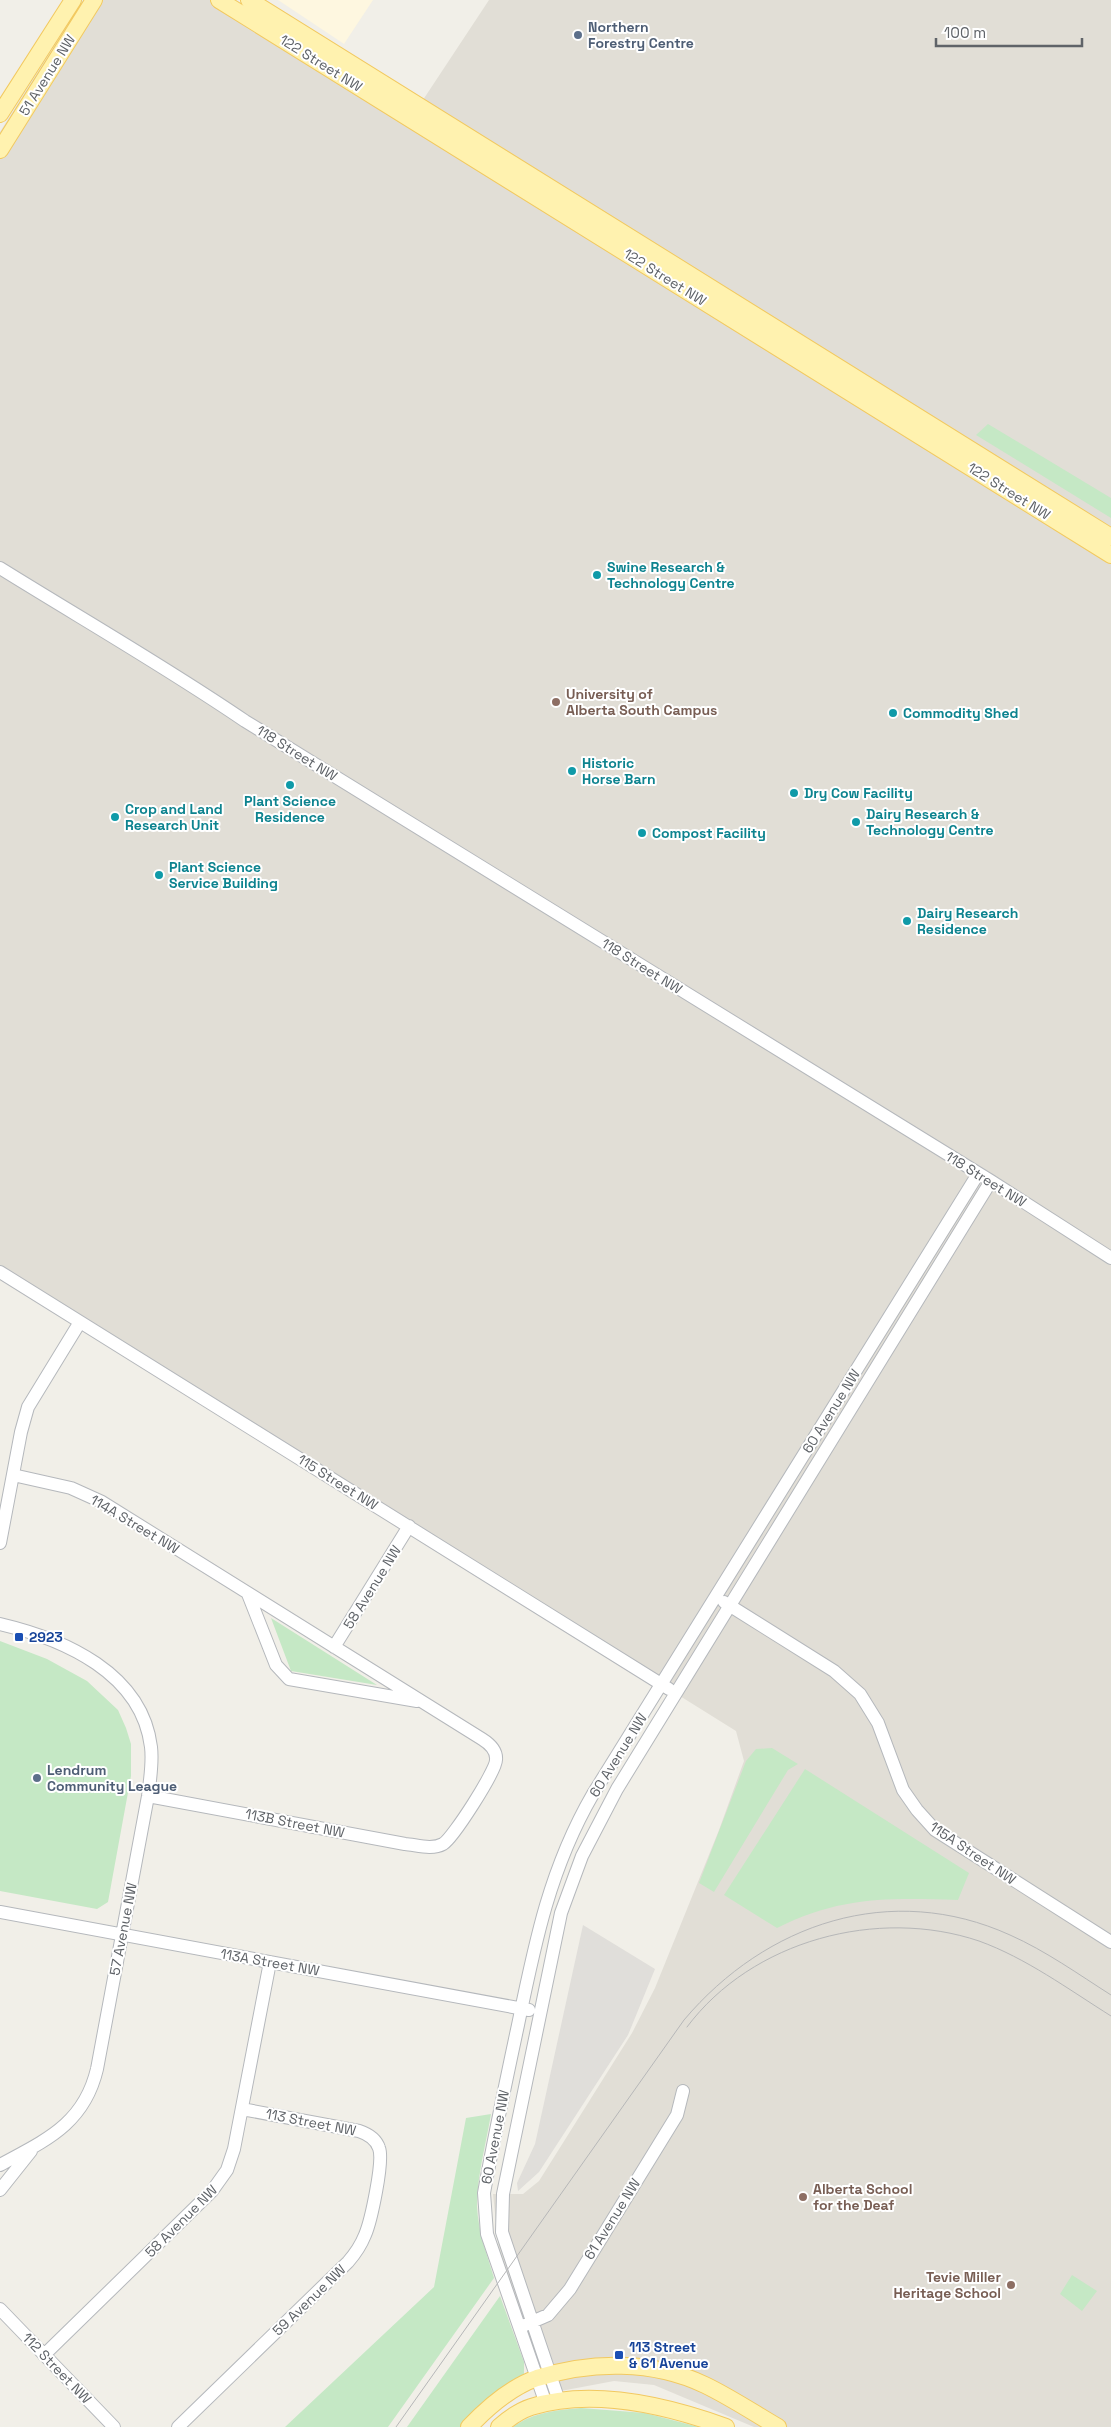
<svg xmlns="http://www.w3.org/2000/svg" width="1111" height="2427" font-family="'Space Grotesk',sans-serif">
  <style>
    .commercial { fill: #fef7e0 }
    .industrial { fill: #e0deda }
    .education { fill: #e1ded6 }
    .green { fill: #c5e8c5 }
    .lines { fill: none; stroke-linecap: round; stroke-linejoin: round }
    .minor-casing { stroke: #b5b8bc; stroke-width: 14 }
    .major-casing { stroke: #f2c960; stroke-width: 18 }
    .minor { stroke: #fff; stroke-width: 12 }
    .major { stroke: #fff2af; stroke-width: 16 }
    .tram { stroke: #b6b7b8; stroke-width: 1 }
    .service-dot { fill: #5c6f8a; stroke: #fff; stroke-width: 2 }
    .culture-dot { fill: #0f9aa8; stroke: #fff; stroke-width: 2 }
    .education-dot { fill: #8d6e63; stroke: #fff; stroke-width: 2 }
    .transit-dot { fill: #1a4fb4; stroke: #fff; stroke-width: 2 }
    .labels { text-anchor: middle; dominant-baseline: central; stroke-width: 4; stroke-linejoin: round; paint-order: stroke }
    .service-label { font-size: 14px; font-weight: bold; fill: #4e5e75; stroke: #fff; text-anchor: start }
    .street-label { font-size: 14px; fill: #5f6368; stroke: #fff }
    .culture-label { font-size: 14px; font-weight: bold; fill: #0d838f; stroke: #fff; text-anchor: start }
    .education-label { font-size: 14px; font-weight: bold; fill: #785e54; stroke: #fff; text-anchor: start }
    .transit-label { font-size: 14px; font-weight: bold; fill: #164399; stroke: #fff; text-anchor: start }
  </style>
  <rect width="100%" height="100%" fill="#f1efe8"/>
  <path class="commercial" d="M 278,0 L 373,0 L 344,44 Z"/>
  <path class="industrial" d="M 583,1925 L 655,1969 L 628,2035 L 539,2172 L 518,2191 L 517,2183 L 535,2144 Z"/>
  <path class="education" d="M 83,0 L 234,0 L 415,112 L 489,0 L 1111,0 L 1111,2427 L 754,2427 L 654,2385 L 614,2381 L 550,2393 L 499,2251 L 493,2194 L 523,2194 L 539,2181 L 632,2033 L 655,1988 L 719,1830 L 744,1761 L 736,1731 L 0,1272 L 0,132 Z"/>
  <path class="green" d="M 988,424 L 1111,498 L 1111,518 L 976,435 Z
    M 271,1618 L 377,1685 L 291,1671 Z
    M 0,1641 L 47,1659 L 87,1681 L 118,1710 L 126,1728 L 131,1744 L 131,1776 L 108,1902 L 97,1909 L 0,1891 Z
    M 772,1748 L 798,1764 L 788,1770 L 714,1892 L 699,1883 L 746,1761 L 756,1749 Z
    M 805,1769 L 969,1873 L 958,1900 C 889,1898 841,1896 777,1928 L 724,1895 Z
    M 491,2114 C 486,2144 477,2176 477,2206 C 478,2231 487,2254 494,2278 L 388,2427 L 285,2427 L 434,2287 L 466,2118 Z
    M 1072,2275 L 1097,2291 L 1082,2311 L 1060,2294 Z
    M 500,2296 L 524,2362 L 524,2376 L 460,2427 L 407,2427 Z
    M 581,2408 L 645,2413 L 699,2427 L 513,2427 C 534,2412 557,2410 581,2408 Z"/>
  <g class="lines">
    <defs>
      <path id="minor" d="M 0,568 C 82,619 166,667 245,721 L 991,1181 L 1111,1258
        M 0,1272 L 669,1689
        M 13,1475 L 71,1488 L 102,1502 L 482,1739 C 490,1744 497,1750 496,1760 C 496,1771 453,1838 443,1844 C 432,1850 417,1845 405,1844 L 148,1796
        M 0,1543 L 21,1432 L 28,1407 L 80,1322
        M 248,1594 L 276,1665 L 289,1679 L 417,1701
        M 724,1602 L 834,1671 L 860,1694 L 878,1723 L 903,1790 L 917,1810 L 935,1830 L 1111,1942
        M 0,1624 C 64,1639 142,1673 151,1747 C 153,1763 150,1780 148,1796 L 97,2069 C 84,2124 46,2140 0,2165
        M 334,1647 L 409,1526
        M 0,1912 L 529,2010
        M 0,2190 L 31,2151
        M 0,2309 L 114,2427
        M 525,2325 L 548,2315 L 570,2289 L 677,2115 L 683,2091
        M 44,2355 L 212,2191 L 227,2170 L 234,2149 L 270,1962
        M 559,2401 L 502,2232 L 503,2194 L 561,1913 L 582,1856 L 617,1789 L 991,1181
        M 546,2404 L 487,2234 L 484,2193 C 494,2137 506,2081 518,2025 C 535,1942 550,1868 593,1794 L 978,1174
        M 178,2427 L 348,2262 C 355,2254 361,2245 365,2235 C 371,2221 384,2161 379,2148 C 376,2139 368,2134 359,2131 L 242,2109"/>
      <path id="major" d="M 219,0 L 1111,555
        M 249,0 L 1111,537
        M 0,114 L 73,0
        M 0,150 L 94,0
        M 469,2427 C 487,2408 511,2387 537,2378 C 591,2361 653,2360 705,2385 C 730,2397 754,2413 778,2427
        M 499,2427 C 508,2419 519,2411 531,2407 C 592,2388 668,2406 726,2427"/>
    </defs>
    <use href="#minor" class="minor-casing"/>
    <use href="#major" class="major-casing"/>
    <use href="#minor" class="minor"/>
    <use href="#major" class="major"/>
    <path class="tram" d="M 687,2027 C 752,1940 878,1907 979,1941 C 1026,1958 1068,1989 1111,2016
      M 396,2427 L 684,2020 C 766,1923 891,1881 1010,1935 C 1046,1951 1078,1974 1111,1995"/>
  </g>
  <g class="service-dot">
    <circle cx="578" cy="35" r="5"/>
    <circle cx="37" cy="1778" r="5"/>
  </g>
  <g class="culture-dot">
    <circle cx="597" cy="575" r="5"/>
    <circle cx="893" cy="713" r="5"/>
    <circle cx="572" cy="771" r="5"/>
    <circle cx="290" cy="785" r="5"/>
    <circle cx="794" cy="793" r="5"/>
    <circle cx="115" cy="817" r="5"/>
    <circle cx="856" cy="822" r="5"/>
    <circle cx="642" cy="833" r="5"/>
    <circle cx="159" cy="875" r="5"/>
    <circle cx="907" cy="921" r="5"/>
  </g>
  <g class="education-dot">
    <circle cx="556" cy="702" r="5"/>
    <circle cx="803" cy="2197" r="5"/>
    <circle cx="1011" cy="2285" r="5"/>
  </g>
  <g class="transit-dot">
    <rect x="14" y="1632" width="10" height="10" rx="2.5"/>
    <rect x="614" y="2350" width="10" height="10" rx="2.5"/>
  </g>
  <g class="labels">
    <g class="service-label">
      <text x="588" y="27">Northern<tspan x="588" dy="16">Forestry Centre</tspan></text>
      <text x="47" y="1770">Lendrum<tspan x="47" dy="16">Community League</tspan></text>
    </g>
    <g class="street-label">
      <text transform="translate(321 63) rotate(32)">122 Street NW</text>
      <text transform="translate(47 75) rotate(-58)">51 Avenue NW</text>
      <text transform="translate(665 277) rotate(32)">122 Street NW</text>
      <text transform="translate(1009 491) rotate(32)">122 Street NW</text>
      <text transform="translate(297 753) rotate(32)">118 Street NW</text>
      <text transform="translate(642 966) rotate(32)">118 Street NW</text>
      <text transform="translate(986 1179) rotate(32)">118 Street NW</text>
      <text transform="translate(831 1411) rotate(-58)">60 Avenue NW</text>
      <text transform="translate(338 1482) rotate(32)">115 Street NW</text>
      <text transform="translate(135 1524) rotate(31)">114A Street NW</text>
      <text transform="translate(372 1587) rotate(-58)">58 Avenue NW</text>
      <text transform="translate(618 1755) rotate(-58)">60 Avenue NW</text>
      <text transform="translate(295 1823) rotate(11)">113B Street NW</text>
      <text transform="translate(973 1853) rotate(34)">115A Street NW</text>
      <text transform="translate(123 1929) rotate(-79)">57 Avenue NW</text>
      <text transform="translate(270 1962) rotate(10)">113A Street NW</text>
      <text transform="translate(311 2122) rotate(11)">113 Street NW</text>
      <text transform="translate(495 2137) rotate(-79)">60 Avenue NW</text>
      <text transform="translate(612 2219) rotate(-58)">61 Avenue NW</text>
      <text transform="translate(181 2221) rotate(-45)">58 Avenue NW</text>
      <text transform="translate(309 2300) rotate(-44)">59 Avenue NW</text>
      <text transform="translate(57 2368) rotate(46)">112 Street NW</text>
    </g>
    <g class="culture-label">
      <text x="607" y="567">Swine Research &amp;<tspan x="607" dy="16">Technology Centre</tspan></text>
      <text x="903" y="713">Commodity Shed</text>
      <text x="582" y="763">Historic<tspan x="582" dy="16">Horse Barn</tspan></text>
      <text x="804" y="793">Dry Cow Facility</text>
      <text x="290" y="801" text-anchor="middle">Plant Science<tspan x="290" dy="16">Residence</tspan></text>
      <text x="125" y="809">Crop and Land<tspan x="125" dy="16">Research Unit</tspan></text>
      <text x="866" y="814">Dairy Research &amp;<tspan x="866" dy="16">Technology Centre</tspan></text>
      <text x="652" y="833">Compost Facility</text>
      <text x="169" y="867">Plant Science<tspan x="169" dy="16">Service Building</tspan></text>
      <text x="917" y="913">Dairy Research<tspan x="917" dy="16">Residence</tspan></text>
    </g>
    <g class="education-label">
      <text x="566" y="694">University of<tspan x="566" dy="16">Alberta South Campus</tspan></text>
      <text x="813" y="2189">Alberta School<tspan x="813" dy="16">for the Deaf</tspan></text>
      <text x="1001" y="2277" text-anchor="end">Tevie Miller<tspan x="1001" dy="16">Heritage School</tspan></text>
    </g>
    <g class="transit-label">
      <text x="29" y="1637">2923</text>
      <text x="629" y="2347">113 Street<tspan x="629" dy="16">&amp; 61 Avenue</tspan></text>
    </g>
  </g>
  <path d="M936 38v8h146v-8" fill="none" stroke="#5f6368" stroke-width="2.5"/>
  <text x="944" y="38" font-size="15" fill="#5f6368" stroke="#ffffff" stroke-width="4" paint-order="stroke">100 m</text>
</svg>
